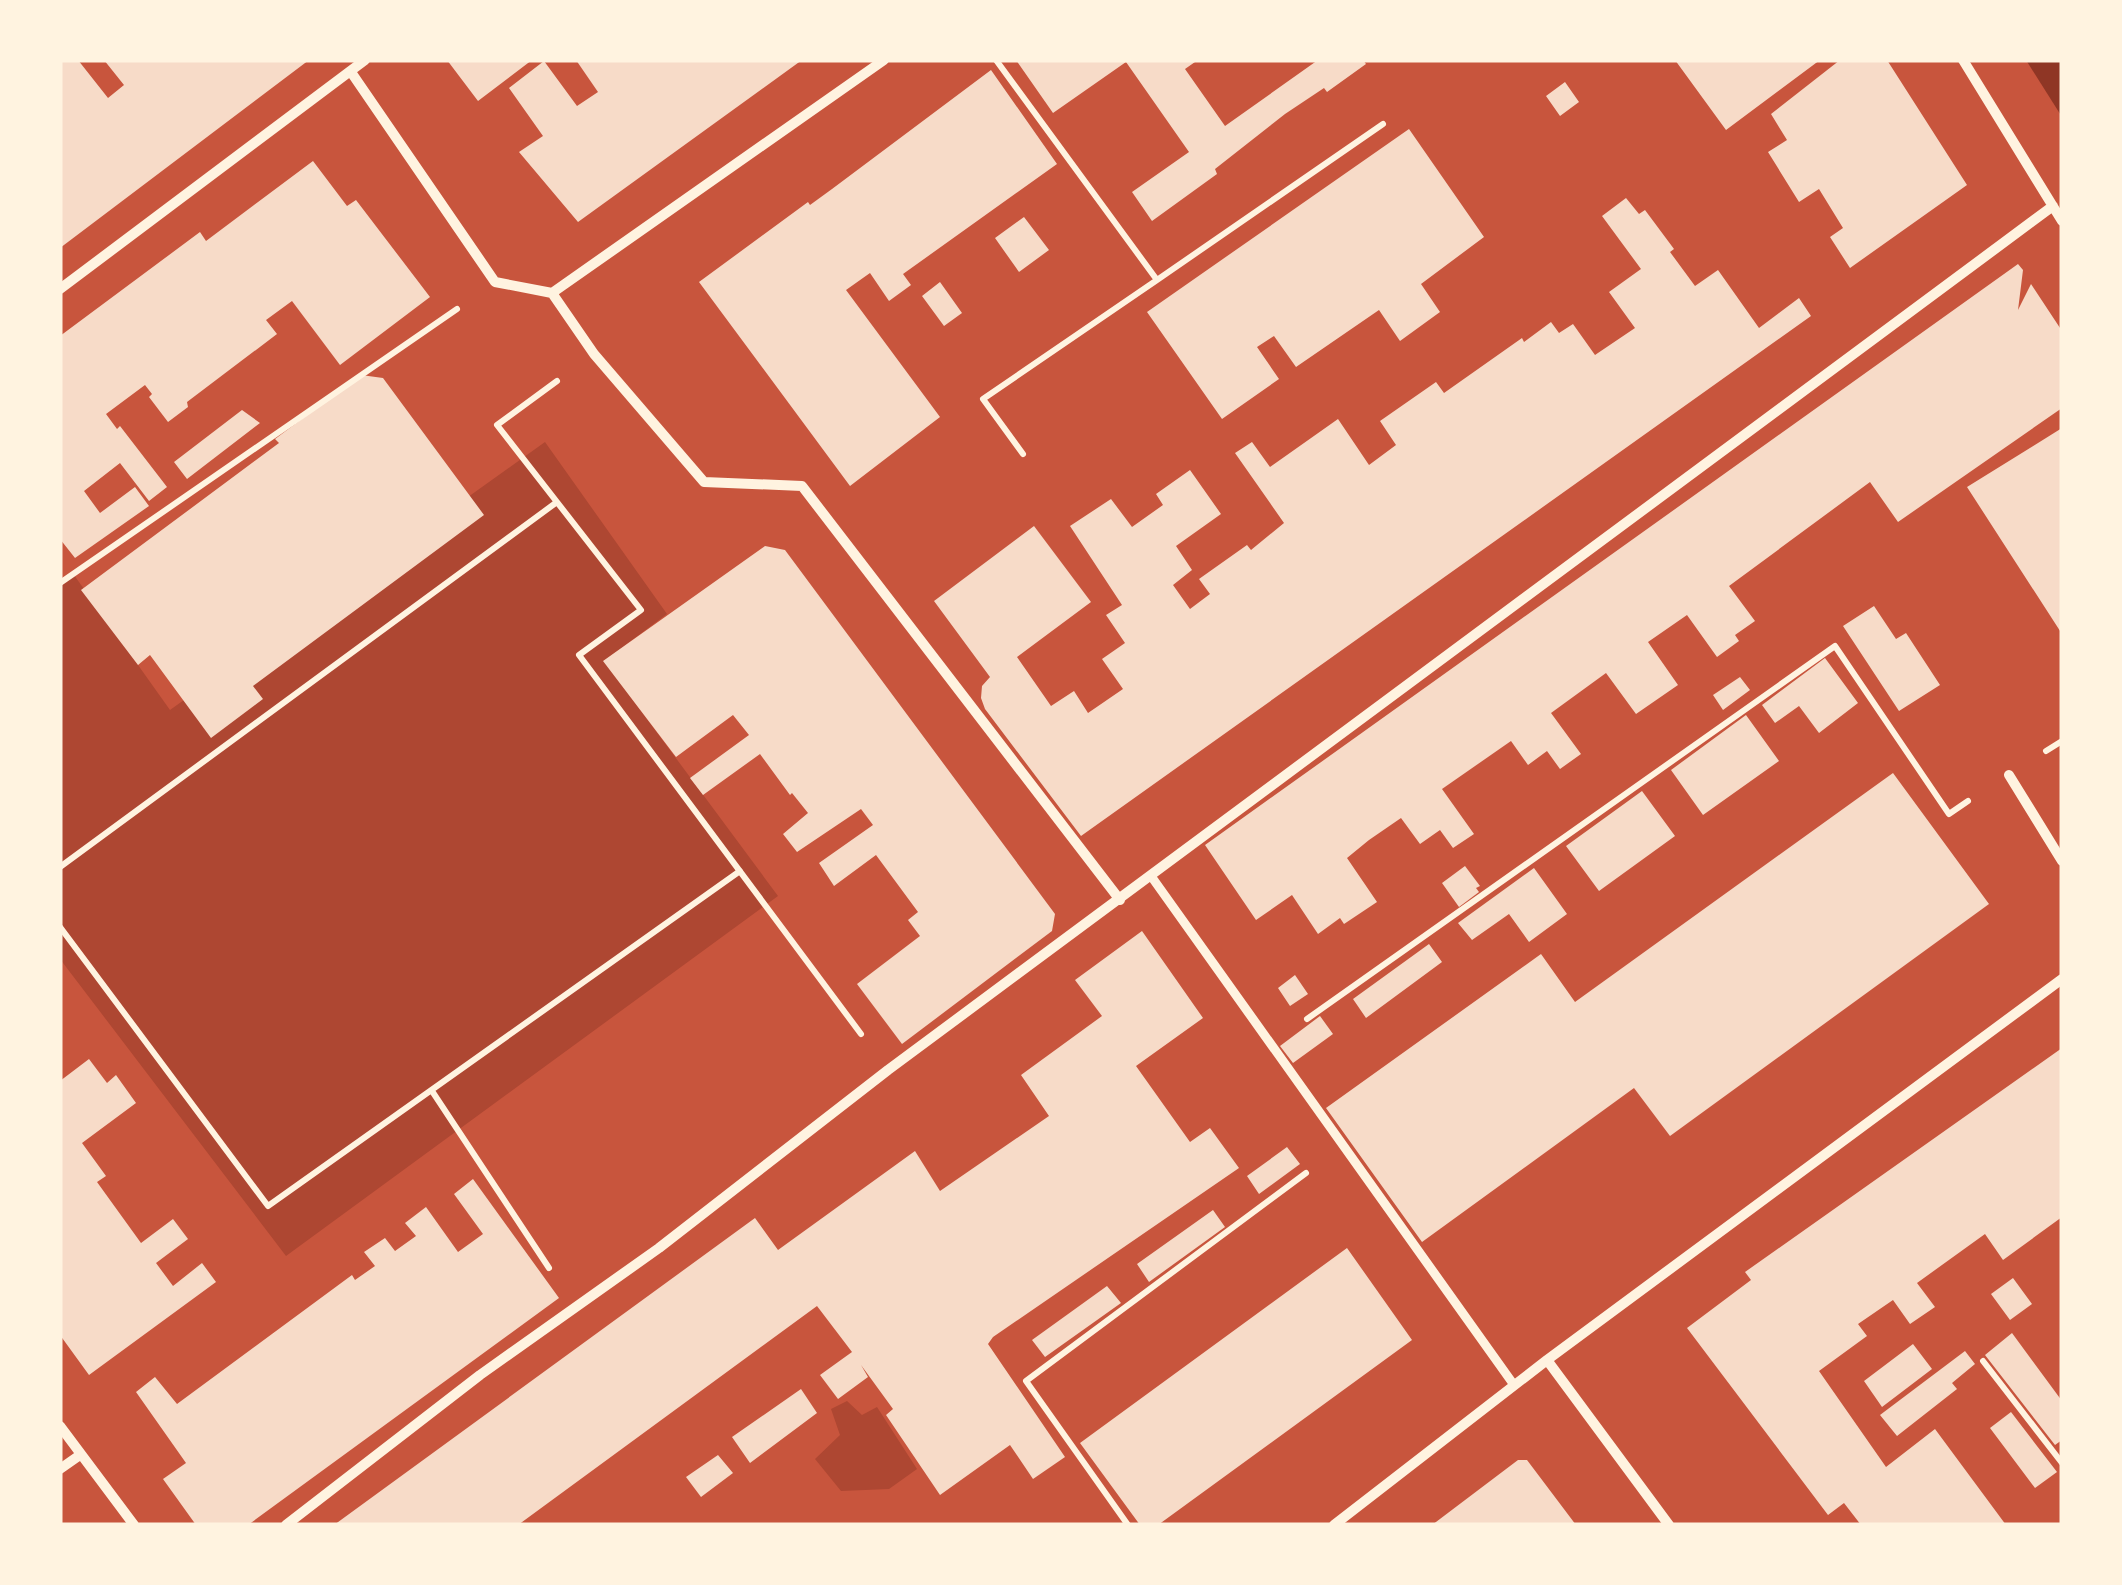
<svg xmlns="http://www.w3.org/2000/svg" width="2122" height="1585" font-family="'Archivo Narrow',sans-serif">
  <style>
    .green { fill: #ae4732 }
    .water { fill: #8f3625 }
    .building { fill: #f7dbc8 }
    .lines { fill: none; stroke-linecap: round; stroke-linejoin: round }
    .path { stroke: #fff3e0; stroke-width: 6 }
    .pedestrian { stroke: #fff3e0; stroke-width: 9 }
    .minor { stroke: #fff3e0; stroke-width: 10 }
  </style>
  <rect width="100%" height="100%" fill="#c8553d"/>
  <path class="green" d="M 545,442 L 667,614 L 604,661 L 778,896 L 286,1256 L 60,959 L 60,586 L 74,575 L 170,710 Z
    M 847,1401 L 862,1415 L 877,1407 L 917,1469 L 889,1489 L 841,1491 L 815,1459 L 840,1435 L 831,1409 Z"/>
  <path class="water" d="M 2026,60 L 2062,60 L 2062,117 Z"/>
  <path class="building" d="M 60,60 L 78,60 L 108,98 L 124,85 L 104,60 L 309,60 L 60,248 Z
    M 447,60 L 532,60 L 478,101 Z
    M 576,60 L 802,60 L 578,222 L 519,152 L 543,136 L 509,88 L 544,61 L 577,106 L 598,92 Z
    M 1016,60 L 1193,60 L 1195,62 L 1185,69 L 1225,126 L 1318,60 L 1363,60 L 1366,64 L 1327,92 L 1324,88 L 1285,114 L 1215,169 L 1217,174 L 1152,221 L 1132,192 L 1189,152 L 1126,62 L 1053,113 Z
    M 1675,60 L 1820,60 L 1726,130 Z
    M 1840,60 L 1887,60 L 1967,185 L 1850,268 L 1830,237 L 1843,228 L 1819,189 L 1799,202 L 1768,152 L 1787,140 L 1771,114 Z
    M 991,70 L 1057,164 L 903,274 L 911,285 L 889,301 L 870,273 L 846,290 L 940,417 L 850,486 L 699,282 L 808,202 L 810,205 L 832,189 Z
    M 1565,82 L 1579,102 L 1560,116 L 1546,96 Z
    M 1409,129 L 1484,237 L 1421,284 L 1440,312 L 1400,341 L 1379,310 L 1296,367 L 1274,336 L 1257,347 L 1279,379 L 1222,419 L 1147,312 Z
    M 313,161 L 347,206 L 356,200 L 430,297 L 340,365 L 292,301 L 266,320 L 277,334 L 187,402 L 188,407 L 168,422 L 149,397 L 152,394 L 145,385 L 106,414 L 117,429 L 120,426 L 167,487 L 149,501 L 120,463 L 84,491 L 100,513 L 135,487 L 149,506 L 75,558 L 60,539 L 60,336 L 200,232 L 206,241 Z
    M 1626,198 L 1639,214 L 1645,210 L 1674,249 L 1670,252 L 1695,286 L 1718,270 L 1759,328 L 1799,298 L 1811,316 L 1081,836 L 985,709 L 981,698 L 982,686 L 990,677 L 934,601 L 1034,526 L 1091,602 L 1017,657 L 1051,706 L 1074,691 L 1088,713 L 1123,689 L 1102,659 L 1125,643 L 1106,615 L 1122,605 L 1070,526 L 1111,499 L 1132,527 L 1163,505 L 1156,494 L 1190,470 L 1221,514 L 1176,546 L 1192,570 L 1173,585 L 1190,609 L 1210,594 L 1199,579 L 1247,545 L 1251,550 L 1284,523 L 1235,453 L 1252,442 L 1270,467 L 1338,419 L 1369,465 L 1396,445 L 1380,421 L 1436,382 L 1444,393 L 1522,338 L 1524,342 L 1551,322 L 1559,333 L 1573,324 L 1595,355 L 1635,328 L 1609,292 L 1641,269 L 1602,216 Z
    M 1024,217 L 1049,250 L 1019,272 L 995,238 Z
    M 2018,264 L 2023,270 L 2018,310 L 2031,284 L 2062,331 L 2062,408 L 1898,522 L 1870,482 L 1729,586 L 1755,621 L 1735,635 L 1739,641 L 1717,657 L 1687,615 L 1648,642 L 1678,685 L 1636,714 L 1606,673 L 1551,713 L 1581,754 L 1560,769 L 1547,751 L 1528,765 L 1511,741 L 1442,789 L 1474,834 L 1453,848 L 1440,830 L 1420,844 L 1401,818 L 1369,840 L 1347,858 L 1377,902 L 1344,924 L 1340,918 L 1318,934 L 1292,895 L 1256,920 L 1205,845 Z
    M 940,282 L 962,313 L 944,326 L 922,296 Z
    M 361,375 L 383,378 L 484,515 L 253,686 L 263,699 L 211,738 L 150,655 L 138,665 L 81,590 L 279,443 L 275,439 Z
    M 242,410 L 260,423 L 187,479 L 174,462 Z
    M 2062,428 L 2062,634 L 1967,487 Z
    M 765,546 L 785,550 L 1055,914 L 1052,931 L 902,1044 L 857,984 L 920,936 L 908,920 L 918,912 L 876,855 L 834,886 L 819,863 L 873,825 L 861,809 L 797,852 L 783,834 L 808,813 L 792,793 L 790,795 L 760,754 L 703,795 L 690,778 L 749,735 L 733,715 L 676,757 L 603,661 Z
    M 1874,606 L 1896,639 L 1906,633 L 1940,685 L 1899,711 L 1843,626 Z
    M 1825,658 L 1858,703 L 1819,733 L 1799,706 L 1775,723 L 1762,705 Z
    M 1740,677 L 1750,690 L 1723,710 L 1713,695 Z
    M 1746,715 L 1779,761 L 1703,815 L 1671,770 Z
    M 1893,773 L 1989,904 L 1670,1136 L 1634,1088 L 1422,1242 L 1326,1108 L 1541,954 L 1575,1002 Z
    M 1642,791 L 1675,836 L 1599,891 L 1566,846 Z
    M 1465,866 L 1480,886 L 1476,888 L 1479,892 L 1459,907 L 1442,883 Z
    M 1534,868 L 1567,914 L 1529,942 L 1509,914 L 1472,940 L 1458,923 Z
    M 1142,931 L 1203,1018 L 1136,1066 L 1190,1142 L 1210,1128 L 1239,1168 L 993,1337 L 988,1344 L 1065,1457 L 1033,1479 L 1010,1445 L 940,1495 L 886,1415 L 893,1409 L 861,1365 L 868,1377 L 838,1399 L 820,1375 L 852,1352 L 817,1306 L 518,1525 L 334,1525 L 755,1218 L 778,1250 L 915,1151 L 940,1191 L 1049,1116 L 1021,1075 L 1102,1016 L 1075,980 Z
    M 1429,944 L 1442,962 L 1366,1018 L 1353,999 Z
    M 1295,975 L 1308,994 L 1290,1006 L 1278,988 Z
    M 1320,1016 L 1333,1034 L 1293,1063 L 1280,1046 Z
    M 2062,1048 L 2062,1217 L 2003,1260 L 1985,1234 L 1917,1283 L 1935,1307 L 1910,1324 L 1893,1300 L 1858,1324 L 1867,1336 L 1819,1371 L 1886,1467 L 1935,1429 L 2006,1525 L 1861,1525 L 1844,1503 L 1828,1515 L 1687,1328 L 1751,1280 L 1745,1272 Z
    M 89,1059 L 107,1083 L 116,1075 L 136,1103 L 82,1143 L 106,1176 L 97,1182 L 141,1243 L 173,1219 L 188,1239 L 156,1263 L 173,1286 L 202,1263 L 216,1282 L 89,1375 L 60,1335 L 60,1081 Z
    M 1287,1147 L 1300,1164 L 1259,1194 L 1247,1176 Z
    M 473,1179 L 559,1298 L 248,1525 L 196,1525 L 163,1479 L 186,1463 L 136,1392 L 155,1377 L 177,1404 L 352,1275 L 355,1280 L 375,1266 L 364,1252 L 385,1238 L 395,1251 L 416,1236 L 405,1223 L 426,1207 L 458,1252 L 483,1234 L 454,1194 Z
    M 1213,1210 L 1225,1227 L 1149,1282 L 1137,1264 Z
    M 1347,1248 L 1412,1340 L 1158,1525 L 1140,1525 L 1080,1443 Z
    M 2013,1278 L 2032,1304 L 2010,1320 L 1991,1294 Z
    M 1107,1286 L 1121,1303 L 1045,1357 L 1032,1340 Z
    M 2012,1333 L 2062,1401 L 2062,1440 L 2055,1445 L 1985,1355 Z
    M 1913,1344 L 1932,1369 L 1882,1407 L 1864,1381 Z
    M 1965,1351 L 1975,1364 L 1952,1383 L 1957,1389 L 1897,1436 L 1880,1415 Z
    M 801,1389 L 817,1413 L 750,1463 L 732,1437 Z
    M 2011,1412 L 2057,1472 L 2035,1488 L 1990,1428 Z
    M 718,1455 L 733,1473 L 701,1497 L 686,1477 Z
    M 1518,1460 L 1527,1460 L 1576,1525 L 1432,1525 Z"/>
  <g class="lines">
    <path class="path" d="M 996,60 L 1157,280 L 983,399 L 1023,454
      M 1157,280 L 1383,124
      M 557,381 L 497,425 L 641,610 L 579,655 L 861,1034
      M 60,583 L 457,309
      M 2046,751 L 2062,741
      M 60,867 L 557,502
      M 60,927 L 268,1206 L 740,871
      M 1307,1019 L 1835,646 L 1949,814 L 1968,801
      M 432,1091 L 549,1268
      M 1983,1361 L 2062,1463
      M 1128,1525 L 1026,1381 L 1306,1173"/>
    <path class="pedestrian" d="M 1151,876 L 1514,1385"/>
    <path class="minor" d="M 1963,60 L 2062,221
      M 351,72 L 495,282 L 552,293 L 594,354 L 704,482 L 802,486 L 1120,900
      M 60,289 L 365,60
      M 552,293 L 884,60
      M 2009,775 L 2062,861
      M 1547,1360 L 1669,1525
      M 60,1426 L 134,1525
      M 60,1469 L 80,1455
      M 286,1525 L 480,1375 L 659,1248 L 888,1070 L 2053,206
      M 1334,1525 L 1547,1360 L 2062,979"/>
  </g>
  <rect width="2122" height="1585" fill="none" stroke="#fff3e0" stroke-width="125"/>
</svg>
